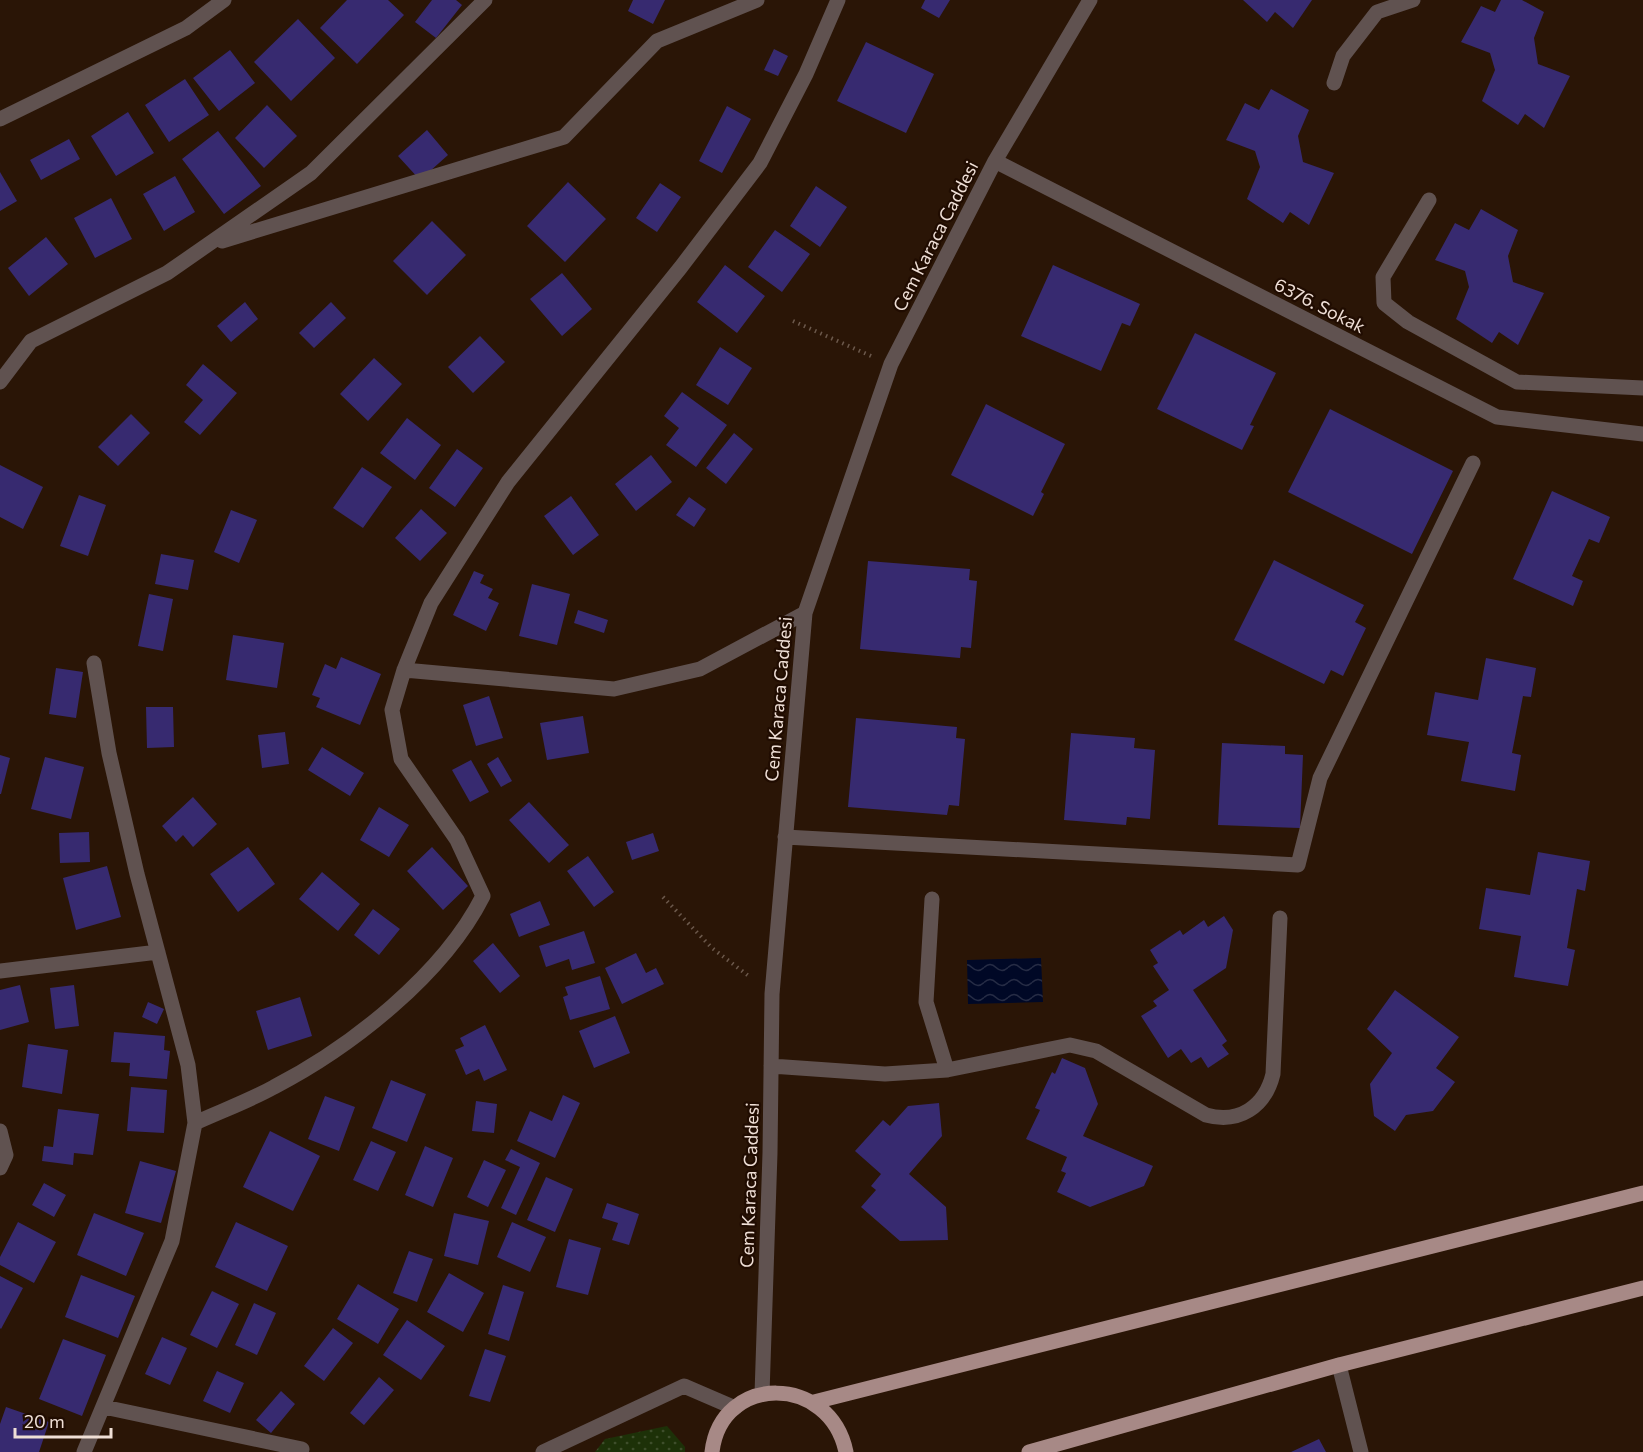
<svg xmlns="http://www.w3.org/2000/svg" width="1643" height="1452" font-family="Commissioner,sans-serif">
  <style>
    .grass { fill: url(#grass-dots) }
    .water { fill: url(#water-waves) }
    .building { fill: #372a70 }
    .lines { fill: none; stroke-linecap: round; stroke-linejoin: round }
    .path { stroke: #6c594c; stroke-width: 4; stroke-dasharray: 1.5 4.5; stroke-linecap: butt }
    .minor { stroke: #605250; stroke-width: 15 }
    .major { stroke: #a78986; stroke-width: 15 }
    .labels { text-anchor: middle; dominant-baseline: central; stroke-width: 4.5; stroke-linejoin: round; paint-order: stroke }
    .street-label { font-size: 18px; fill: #efdfd6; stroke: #200c01 }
  </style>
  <defs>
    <pattern id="grass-dots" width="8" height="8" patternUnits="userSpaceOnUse" patternTransform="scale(1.5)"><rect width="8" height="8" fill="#1d3108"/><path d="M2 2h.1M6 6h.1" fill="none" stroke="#3e4e2b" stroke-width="1.8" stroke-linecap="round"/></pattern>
    <pattern id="water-waves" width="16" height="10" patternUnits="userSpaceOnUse" patternTransform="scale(1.5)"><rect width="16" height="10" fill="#000826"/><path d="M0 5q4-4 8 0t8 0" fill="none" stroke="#262c45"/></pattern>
  </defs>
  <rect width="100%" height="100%" fill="#2a1506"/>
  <path class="grass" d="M 667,1426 L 685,1447 L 685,1452 L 595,1452 L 605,1439 Z"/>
  <path class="water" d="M 1041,958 L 1043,1002 L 968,1004 L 967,960 Z"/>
  <path class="building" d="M 347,0 L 388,0 L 404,15 L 357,64 L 320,28 Z
    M 432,0 L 456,0 L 462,5 L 436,38 L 415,22 Z
    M 633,0 L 665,0 L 653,24 L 628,11 Z
    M 925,0 L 950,0 L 939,18 L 921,8 Z
    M 1243,0 L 1312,0 L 1293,28 L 1275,12 L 1267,22 Z
    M 1501,0 L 1522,0 L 1544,12 L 1534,38 L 1538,64 L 1570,76 L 1544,128 L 1525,114 L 1518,125 L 1482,101 L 1495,70 L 1490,53 L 1461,42 L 1481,6 L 1495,12 Z
    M 298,19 L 335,58 L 291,101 L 254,62 Z
    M 866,42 L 934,74 L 906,133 L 837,101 Z
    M 774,49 L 788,56 L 778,76 L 764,70 Z
    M 230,50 L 255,83 L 219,111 L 193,78 Z
    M 185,79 L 209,115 L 169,142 L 145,105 Z
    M 1271,89 L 1309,110 L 1298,136 L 1303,162 L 1334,173 L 1309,225 L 1290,212 L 1283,223 L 1247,199 L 1260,167 L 1255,151 L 1226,140 L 1245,103 L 1259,110 Z
    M 267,105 L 297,136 L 264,168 L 235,138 Z
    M 727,106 L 751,119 L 722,173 L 699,161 Z
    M 128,112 L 154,153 L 116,176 L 91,136 Z
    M 427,130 L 448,155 L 420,180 L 398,156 Z
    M 218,131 L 261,186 L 224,214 L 182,159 Z
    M 69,139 L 80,159 L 41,180 L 30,160 Z
    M 0,172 L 17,201 L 0,211 Z
    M 175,176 L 195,212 L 164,231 L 143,194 Z
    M 568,182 L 606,219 L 565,262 L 527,226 Z
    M 660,183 L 681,197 L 657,232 L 636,218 Z
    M 816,186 L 847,207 L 820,247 L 790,226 Z
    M 111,198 L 132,239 L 95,258 L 74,218 Z
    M 1481,209 L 1518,230 L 1508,256 L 1513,282 L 1544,293 L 1518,345 L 1499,332 L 1492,343 L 1456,319 L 1469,287 L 1465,271 L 1435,260 L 1455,223 L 1469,230 Z
    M 432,221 L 466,255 L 427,295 L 393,261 Z
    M 775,230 L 810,254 L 782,292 L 748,267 Z
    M 46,237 L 68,264 L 29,296 L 8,268 Z
    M 725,265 L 765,296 L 737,333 L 697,302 Z
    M 1053,265 L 1140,304 L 1130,326 L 1122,323 L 1101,371 L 1021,336 Z
    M 562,273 L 592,309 L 562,336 L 530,299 Z
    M 245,302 L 258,319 L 231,342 L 217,326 Z
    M 331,302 L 346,318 L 314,348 L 299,333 Z
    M 1195,333 L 1276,373 L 1250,425 L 1254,426 L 1242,450 L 1157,409 Z
    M 480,336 L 505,362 L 473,393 L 448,367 Z
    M 720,347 L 752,368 L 728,405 L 696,385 Z
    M 374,358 L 402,384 L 368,421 L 340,394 Z
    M 203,364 L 237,393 L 200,435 L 184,422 L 203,400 L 186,385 Z
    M 682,392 L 727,425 L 696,467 L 666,445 L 679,428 L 664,416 Z
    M 986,404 L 1065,444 L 1041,492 L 1044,494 L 1033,516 L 951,475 Z
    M 1330,409 L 1453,471 L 1412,554 L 1288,492 Z
    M 131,414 L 150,433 L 118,466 L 98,447 Z
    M 407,418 L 441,445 L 415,480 L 380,453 Z
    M 734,433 L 753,449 L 726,484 L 706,468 Z
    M 457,449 L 483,468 L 455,507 L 429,488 Z
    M 651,455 L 672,482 L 636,511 L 615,484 Z
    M 0,465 L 43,487 L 23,529 L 0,517 Z
    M 362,467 L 392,487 L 363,528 L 333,508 Z
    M 1552,491 L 1610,517 L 1599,543 L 1589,539 L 1572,576 L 1583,581 L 1573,606 L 1513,579 Z
    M 79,495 L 106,505 L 88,556 L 60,546 Z
    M 571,496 L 599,535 L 573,555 L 544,516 Z
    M 689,497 L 706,509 L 694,527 L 676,515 Z
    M 421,509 L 447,533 L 420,561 L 395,538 Z
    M 231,510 L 257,520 L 239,563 L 214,552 Z
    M 161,554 L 194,560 L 188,590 L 155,584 Z
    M 1274,560 L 1364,605 L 1355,622 L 1366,628 L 1343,676 L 1331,670 L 1324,684 L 1234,640 Z
    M 868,561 L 970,569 L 969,580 L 977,581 L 971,648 L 961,647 L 960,658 L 860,649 Z
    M 474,571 L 484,575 L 480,583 L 493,589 L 488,598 L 499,603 L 486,631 L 453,615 Z
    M 532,584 L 570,594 L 557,645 L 519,636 Z
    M 149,594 L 173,599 L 163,651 L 138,646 Z
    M 578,610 L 608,620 L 604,633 L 574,623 Z
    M 233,635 L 284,643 L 277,688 L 226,680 Z
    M 341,657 L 381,674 L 360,725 L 316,707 L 320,698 L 312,695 L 325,664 L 336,669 Z
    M 1486,658 L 1536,668 L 1531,697 L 1523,696 L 1512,753 L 1521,755 L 1515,791 L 1461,781 L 1469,742 L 1427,735 L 1435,692 L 1478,700 Z
    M 56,668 L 83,672 L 76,718 L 49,714 Z
    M 489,696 L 503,738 L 476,746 L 463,705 Z
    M 146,707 L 173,707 L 174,747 L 147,748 Z
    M 583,716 L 589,753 L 547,760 L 540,723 Z
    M 856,718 L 957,727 L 956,738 L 965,739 L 959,806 L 949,805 L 947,815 L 848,807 Z
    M 285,732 L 289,764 L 262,768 L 258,735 Z
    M 1071,733 L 1135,738 L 1134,748 L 1155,750 L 1150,819 L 1127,817 L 1126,825 L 1064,820 Z
    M 1222,743 L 1285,746 L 1285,754 L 1303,755 L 1300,828 L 1218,825 Z
    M 322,747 L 364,773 L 350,796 L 308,770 Z
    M 0,755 L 10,758 L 1,794 L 0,794 Z
    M 45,757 L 84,767 L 71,819 L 31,809 Z
    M 498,757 L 512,781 L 501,787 L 487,764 Z
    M 471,760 L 489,792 L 470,802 L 452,770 Z
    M 193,797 L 217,824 L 193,847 L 183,835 L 176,842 L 162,826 Z
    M 529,802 L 569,845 L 549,863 L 509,820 Z
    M 379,807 L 409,825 L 389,857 L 360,840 Z
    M 89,832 L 90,862 L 60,863 L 59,833 Z
    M 653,833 L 659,851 L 632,860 L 626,842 Z
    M 248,847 L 275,884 L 238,912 L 210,874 Z
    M 432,847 L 468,886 L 443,910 L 407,871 Z
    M 1538,852 L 1590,861 L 1585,891 L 1577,889 L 1567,948 L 1575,950 L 1568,986 L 1514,977 L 1521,936 L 1479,929 L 1486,888 L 1530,895 Z
    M 588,856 L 614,892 L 594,907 L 567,871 Z
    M 107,866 L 121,917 L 76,930 L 63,878 Z
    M 322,872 L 360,904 L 338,931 L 299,899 Z
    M 540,901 L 550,925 L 519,937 L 510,914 Z
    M 373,909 L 400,929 L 379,955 L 354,935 Z
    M 1224,916 L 1233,930 L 1226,968 L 1193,990 L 1227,1041 L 1222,1045 L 1229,1054 L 1208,1068 L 1201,1057 L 1191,1063 L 1181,1049 L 1168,1058 L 1141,1016 L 1157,1006 L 1153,1001 L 1169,990 L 1153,966 L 1158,963 L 1150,950 L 1180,930 L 1183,935 L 1204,920 L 1208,927 Z
    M 584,931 L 595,963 L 572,970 L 569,959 L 546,967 L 539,946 Z
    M 493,943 L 520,976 L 500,993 L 473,961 Z
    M 636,953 L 646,973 L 656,968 L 664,984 L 622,1004 L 605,968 Z
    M 600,976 L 610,1009 L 570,1020 L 563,997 L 568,995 L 565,987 Z
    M 20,985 L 29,1022 L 0,1030 L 0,990 Z
    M 74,985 L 79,1026 L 55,1029 L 50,988 Z
    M 1395,990 L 1459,1037 L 1436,1068 L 1455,1082 L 1433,1111 L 1406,1115 L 1395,1131 L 1374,1116 L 1370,1084 L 1392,1053 L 1367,1029 Z
    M 300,997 L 312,1036 L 268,1050 L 256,1011 Z
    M 148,1002 L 164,1009 L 157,1024 L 142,1017 Z
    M 615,1016 L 630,1053 L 594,1068 L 579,1031 Z
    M 485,1025 L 507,1070 L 484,1081 L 479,1069 L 466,1075 L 455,1050 L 464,1046 L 460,1038 Z
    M 114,1032 L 165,1036 L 164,1050 L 170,1051 L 167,1079 L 129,1076 L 130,1063 L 111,1062 Z
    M 28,1044 L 68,1050 L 62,1094 L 22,1087 Z
    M 1062,1058 L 1085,1068 L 1098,1104 L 1083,1136 L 1153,1166 L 1144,1186 L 1090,1207 L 1057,1192 L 1066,1173 L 1061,1171 L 1067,1157 L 1026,1139 L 1040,1110 L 1035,1108 L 1052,1072 L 1055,1074 Z
    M 391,1080 L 426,1094 L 407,1142 L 372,1128 Z
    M 131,1087 L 167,1090 L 164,1133 L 127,1131 Z
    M 563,1095 L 580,1103 L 555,1158 L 517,1141 L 530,1111 L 552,1121 Z
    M 325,1096 L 355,1107 L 339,1151 L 308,1139 Z
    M 476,1101 L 497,1104 L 494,1133 L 472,1131 Z
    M 939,1103 L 942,1136 L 909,1174 L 946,1207 L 948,1240 L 900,1241 L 861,1207 L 876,1190 L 871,1186 L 881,1174 L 855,1151 L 883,1120 L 890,1126 L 908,1106 Z
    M 58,1109 L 99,1114 L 93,1155 L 74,1153 L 73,1165 L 42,1161 L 44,1146 L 53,1147 Z
    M 270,1131 L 320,1156 L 293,1211 L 243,1187 Z
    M 371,1141 L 396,1152 L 378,1191 L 353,1180 Z
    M 425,1146 L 453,1158 L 433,1207 L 405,1195 Z
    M 511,1149 L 540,1163 L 516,1215 L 501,1208 L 520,1167 L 505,1160 Z
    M 484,1160 L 506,1170 L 488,1207 L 467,1197 Z
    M 140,1161 L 176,1171 L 161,1223 L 125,1213 Z
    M 546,1177 L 573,1189 L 555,1232 L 527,1220 Z
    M 44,1183 L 66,1195 L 54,1217 L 32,1205 Z
    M 607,1203 L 639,1214 L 629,1245 L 612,1240 L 618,1223 L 602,1218 Z
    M 94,1213 L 144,1233 L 126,1276 L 77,1255 Z
    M 454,1213 L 489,1221 L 478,1265 L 444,1256 Z
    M 18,1222 L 56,1242 L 34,1283 L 0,1265 L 0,1257 Z
    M 236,1222 L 288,1246 L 267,1291 L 215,1267 Z
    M 512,1222 L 546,1237 L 530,1272 L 497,1257 Z
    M 569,1239 L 601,1248 L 588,1295 L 556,1287 Z
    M 409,1251 L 433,1259 L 417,1302 L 393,1293 Z
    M 449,1273 L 484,1293 L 463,1332 L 427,1312 Z
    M 81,1275 L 135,1296 L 118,1338 L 65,1317 Z
    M 0,1276 L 23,1288 L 1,1329 L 0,1328 Z
    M 358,1284 L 399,1309 L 378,1344 L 337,1319 Z
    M 503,1285 L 524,1292 L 509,1341 L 488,1334 Z
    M 212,1291 L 239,1304 L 217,1348 L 190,1335 Z
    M 254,1303 L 276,1313 L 257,1355 L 235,1345 Z
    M 407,1320 L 445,1346 L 421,1380 L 383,1355 Z
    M 333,1328 L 353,1343 L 324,1381 L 304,1366 Z
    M 162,1337 L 187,1348 L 170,1385 L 145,1374 Z
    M 63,1339 L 106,1355 L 82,1416 L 39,1399 Z
    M 485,1349 L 506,1356 L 490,1402 L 469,1396 Z
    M 217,1371 L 244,1383 L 230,1413 L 203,1401 Z
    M 379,1377 L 394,1390 L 364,1425 L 350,1413 Z
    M 281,1391 L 295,1404 L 271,1433 L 256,1420 Z
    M 6,1407 L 49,1422 L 39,1452 L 0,1452 L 0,1424 Z
    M 1319,1439 L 1326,1452 L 1291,1452 Z"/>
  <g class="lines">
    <path class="path" d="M 793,321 L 871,356
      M 663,897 L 712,948 L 750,977"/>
    <path class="minor" d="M 1334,83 L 1343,56 L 1377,12 L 1413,0
      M 0,119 L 186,28 L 224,0
      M 995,161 L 1497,417 L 1643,434
      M 1429,200 L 1383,277 L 1384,303 L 1408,322 L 1517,382 L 1643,388
      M 222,241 L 564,137 L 657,41 L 757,0
      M 0,382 L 31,341 L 167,273 L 311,173 L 485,0
      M 404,670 L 614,689 L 700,669 L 805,613
      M 785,837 L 1298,865 L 1320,778 L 1473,463
      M 932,899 L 926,1002 L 947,1070
      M 0,971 L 158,952
      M 771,1066 L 885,1074 L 947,1070 L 1070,1045 L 1096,1051 L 1206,1115 C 1239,1124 1265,1107 1273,1074 L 1280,918
      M 195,1123 C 221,1111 249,1101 274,1087 C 351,1047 443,975 483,896 L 457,840 L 401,759 L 392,710 L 404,670 L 431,603 L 508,482 L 681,267 L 760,163 L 806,74 L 838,0
      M 0,1131 L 6,1155 L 0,1168
      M 1339,1365 L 1361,1452
      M 762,1394 L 770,1153 L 772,994 L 805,613 L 891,364 L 995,161 L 1090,0
      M 104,1407 L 302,1449
      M 84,1452 L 172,1241 L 195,1123 L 188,1065 L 137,874 L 109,753 L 94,663
      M 543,1452 L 684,1386 L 735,1408"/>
    <path class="major" d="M 814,1402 L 1643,1193
      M 712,1452 C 721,1373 830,1374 846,1452
      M 1029,1452 L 1339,1365 L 1643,1288"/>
  </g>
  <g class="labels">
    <g class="street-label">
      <text transform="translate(935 236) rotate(-63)">Cem Karaca Caddesi</text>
      <text transform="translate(1320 305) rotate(27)">6376. Sokak</text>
      <text transform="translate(778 699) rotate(-85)">Cem Karaca Caddesi</text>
      <text transform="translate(749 1185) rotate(-88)">Cem Karaca Caddesi</text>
    </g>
  </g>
  <path d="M15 1428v9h96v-9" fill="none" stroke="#efdfd6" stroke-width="3"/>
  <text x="24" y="1428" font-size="18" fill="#efdfd6" stroke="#200c01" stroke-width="4.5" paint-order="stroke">20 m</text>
</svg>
